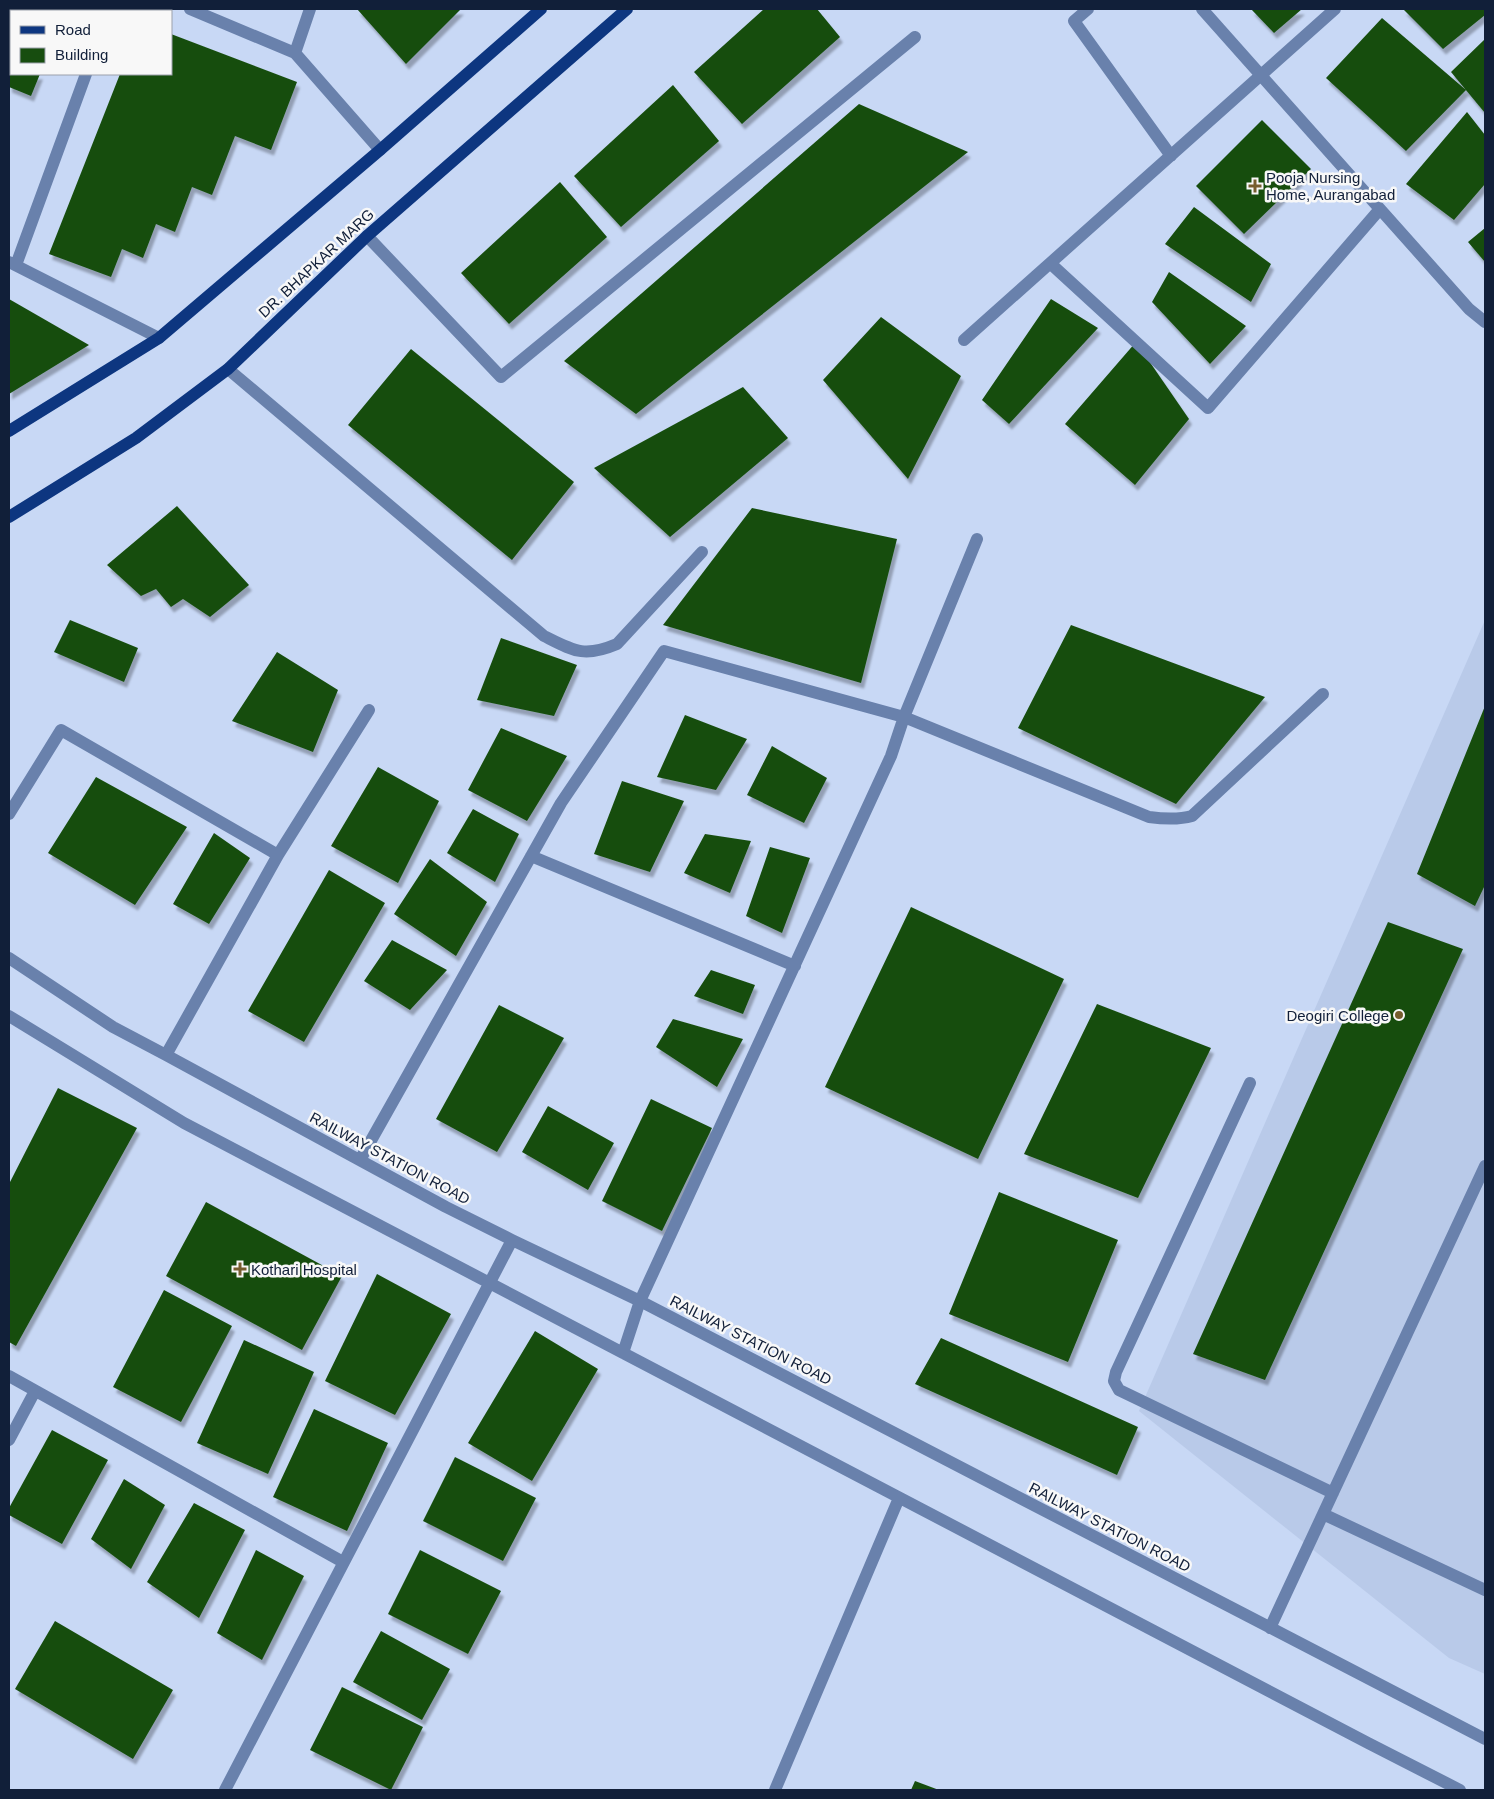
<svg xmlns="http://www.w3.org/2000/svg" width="1494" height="1799" font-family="Helvetica,sans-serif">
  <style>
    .built { fill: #b9cae9 }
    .building { fill: #174d0f; filter: url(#shadow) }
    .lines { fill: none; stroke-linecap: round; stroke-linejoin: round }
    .minor { stroke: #6981ac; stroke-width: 12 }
    .major { stroke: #0d3680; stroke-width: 12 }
    .poi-dot { fill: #765d2e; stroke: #f8f8f8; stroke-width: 2 }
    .labels { text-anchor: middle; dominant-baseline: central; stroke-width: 5; stroke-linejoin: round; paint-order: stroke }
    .poi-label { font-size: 15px; fill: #111f39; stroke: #f8f8f8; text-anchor: start }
    .street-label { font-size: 15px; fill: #111f39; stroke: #f8f8f8 }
  </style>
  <defs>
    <filter id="shadow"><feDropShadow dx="3" dy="5.5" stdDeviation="1" flood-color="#0004"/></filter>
  </defs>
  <rect width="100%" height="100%" fill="#c8d8f5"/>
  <path class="built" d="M 1485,620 L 1485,1674 L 1449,1658 L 1139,1411 Z"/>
  <path class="building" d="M 9,9 L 67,9 L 66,11 L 11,11 L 11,74 L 40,74 L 31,96 L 9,87 Z
    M 357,9 L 461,9 L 406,64 Z
    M 764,9 L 817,9 L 840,37 L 742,124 L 694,72 Z
    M 1251,9 L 1302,9 L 1274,33 Z
    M 1403,9 L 1485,9 L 1485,15 L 1443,49 Z
    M 1382,18 L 1466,90 L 1406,151 L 1326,78 Z
    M 171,34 L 297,82 L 271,150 L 235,136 L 212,195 L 192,187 L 175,232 L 156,224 L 143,258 L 122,249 L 111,277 L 49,254 L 120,74 L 171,74 Z
    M 1485,39 L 1485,113 L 1451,72 Z
    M 673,85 L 719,141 L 621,227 L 574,176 Z
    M 859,104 L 968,152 L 636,414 L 564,361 Z
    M 1467,112 L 1485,135 L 1485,184 L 1454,220 L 1406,184 Z
    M 1262,120 L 1311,169 L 1244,234 L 1196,186 Z
    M 560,182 L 607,237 L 509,324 L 461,273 Z
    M 1194,207 L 1271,264 L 1251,302 L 1165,244 Z
    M 1485,228 L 1485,262 L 1468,242 Z
    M 1169,272 L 1246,326 L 1210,364 L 1152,302 Z
    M 9,299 L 89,345 L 9,394 Z
    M 1051,299 L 1098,328 L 1009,424 L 982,400 Z
    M 881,317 L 961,376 L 908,479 L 823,380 Z
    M 1136,342 L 1189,419 L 1135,485 L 1065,424 Z
    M 411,349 L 574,482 L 512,560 L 348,425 Z
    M 743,387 L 788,438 L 670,537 L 594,468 Z
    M 177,506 L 249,585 L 210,617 L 183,599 L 171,607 L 156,589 L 141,596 L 107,565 Z
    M 752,508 L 897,539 L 861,683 L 663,625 Z
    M 70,620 L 138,648 L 124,682 L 54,652 Z
    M 1071,625 L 1265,697 L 1176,804 L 1018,728 Z
    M 501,638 L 577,665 L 554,716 L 477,700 Z
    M 277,652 L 338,690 L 313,752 L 232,721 Z
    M 1485,706 L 1485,885 L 1475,906 L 1417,874 Z
    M 685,715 L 747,739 L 716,790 L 657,777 Z
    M 501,728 L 567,756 L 527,821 L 468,790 Z
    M 772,746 L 827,778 L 804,823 L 747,795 Z
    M 378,767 L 439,801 L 398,883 L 331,846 Z
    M 96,777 L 187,827 L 135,905 L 48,853 Z
    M 622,781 L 684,801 L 650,872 L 594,854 Z
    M 473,809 L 519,834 L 495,882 L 447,853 Z
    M 214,833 L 250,858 L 209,924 L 173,904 Z
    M 705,834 L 751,841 L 730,893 L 684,873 Z
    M 770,847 L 810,858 L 782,933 L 746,916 Z
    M 430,859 L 487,902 L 456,956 L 394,914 Z
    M 329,870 L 385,903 L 304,1042 L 248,1011 Z
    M 911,907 L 1064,979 L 978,1159 L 825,1087 Z
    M 1388,922 L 1463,949 L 1265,1380 L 1193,1354 Z
    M 392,940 L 447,970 L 410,1010 L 364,981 Z
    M 711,970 L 755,985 L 743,1014 L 694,996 Z
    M 1097,1004 L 1211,1048 L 1138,1198 L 1024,1154 Z
    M 499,1005 L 564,1038 L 497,1152 L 436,1119 Z
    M 673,1019 L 743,1039 L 717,1087 L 656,1047 Z
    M 58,1088 L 137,1128 L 16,1346 L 9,1342 L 9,1184 Z
    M 651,1099 L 712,1128 L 662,1231 L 602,1201 Z
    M 548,1106 L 614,1143 L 588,1190 L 522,1152 Z
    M 999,1192 L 1118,1240 L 1068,1362 L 949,1314 Z
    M 206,1202 L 342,1276 L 302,1350 L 166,1276 Z
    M 377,1274 L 451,1314 L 395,1415 L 325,1381 Z
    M 164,1290 L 232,1326 L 181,1422 L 113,1387 Z
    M 535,1331 L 598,1369 L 532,1481 L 468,1443 Z
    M 941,1338 L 1138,1427 L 1117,1475 L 915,1384 Z
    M 244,1340 L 314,1372 L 268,1474 L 197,1443 Z
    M 314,1409 L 388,1443 L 347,1531 L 273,1497 Z
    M 52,1430 L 108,1460 L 62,1544 L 9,1515 L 9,1508 Z
    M 455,1457 L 536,1498 L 503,1561 L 423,1521 Z
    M 124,1479 L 165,1505 L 131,1569 L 91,1539 Z
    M 194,1503 L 245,1530 L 199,1618 L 147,1582 Z
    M 256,1550 L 304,1576 L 262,1660 L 217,1633 Z
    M 420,1550 L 501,1591 L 468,1654 L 388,1614 Z
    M 55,1621 L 173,1690 L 133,1759 L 15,1689 Z
    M 381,1631 L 450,1669 L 422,1720 L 353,1682 Z
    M 342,1687 L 423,1727 L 391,1790 L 310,1750 Z
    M 915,1781 L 939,1790 L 911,1790 Z"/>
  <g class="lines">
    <path class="minor" d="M 190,9 L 295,53 L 380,150
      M 1088,9 L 1074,21 L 1171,156
      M 1202,9 L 1469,309 L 1485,322
      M 109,11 L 110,9
      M 295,53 L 310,9
      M 367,236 L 501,377 L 915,37
      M 9,262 L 159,338
      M 1051,264 L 1208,408 L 1380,209
      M 16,265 L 86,74
      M 964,340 L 1335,9
      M 228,369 L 544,636 C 574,651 584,658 617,644 L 702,552
      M 9,814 L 61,730 L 278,855 L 166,1055
      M 278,855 L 369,710
      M 531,856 L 795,966
      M 9,958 L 113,1027 L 166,1055 L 446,1207 L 512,1240 L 640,1301 L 1485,1739
      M 9,1016 L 184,1123 L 1368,1743 L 1460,1790
      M 1250,1083 L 1116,1372 L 1114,1381 L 1119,1390 L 1333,1493
      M 360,1160 L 561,803 L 664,651 L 904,717 L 1149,817 C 1164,819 1178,820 1192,816 L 1323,694
      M 623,1353 L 640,1301 L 891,756 L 904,717 L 977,539
      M 9,1376 L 343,1562
      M 9,1440 L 35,1391
      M 1323,1514 L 1485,1590
      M 1270,1628 L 1485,1166
      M 225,1790 L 512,1240
      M 775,1790 L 899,1498"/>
    <path class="major" d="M 9,431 L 159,338 L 380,150 L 541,9
      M 9,517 L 136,438 L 228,369 L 367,236 L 627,9"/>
  </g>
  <g class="poi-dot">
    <path d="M1252.5 178.5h5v5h5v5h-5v5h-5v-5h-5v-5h5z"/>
    <circle cx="1399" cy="1015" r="5"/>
    <path d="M237.5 1261.5h5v5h5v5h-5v5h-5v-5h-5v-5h5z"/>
  </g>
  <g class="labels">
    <g class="poi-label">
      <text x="1266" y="177">Pooja Nursing<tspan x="1266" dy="17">Home, Aurangabad</tspan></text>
      <text x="1389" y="1015" text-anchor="end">Deogiri College</text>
      <text x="251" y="1269">Kothari Hospital</text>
    </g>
    <g class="street-label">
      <text transform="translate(316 263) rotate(-43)">DR. BHAPKAR MARG</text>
      <text transform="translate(390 1158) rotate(28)">RAILWAY STATION ROAD</text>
      <text transform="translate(751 1340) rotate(27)">RAILWAY STATION ROAD</text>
      <text transform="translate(1110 1527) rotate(27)">RAILWAY STATION ROAD</text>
    </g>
  </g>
  <rect width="1494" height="1799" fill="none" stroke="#111f39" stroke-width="20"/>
  <rect x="10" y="10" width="162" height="65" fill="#f8f8f8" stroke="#9ca1ac"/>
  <rect x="20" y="26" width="25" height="8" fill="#0d3680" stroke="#9ca1ac"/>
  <text x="55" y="35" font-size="15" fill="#111f39">Road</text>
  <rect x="20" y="48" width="25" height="15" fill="#174d0f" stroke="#9ca1ac"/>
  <text x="55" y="60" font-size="15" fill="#111f39">Building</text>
</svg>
